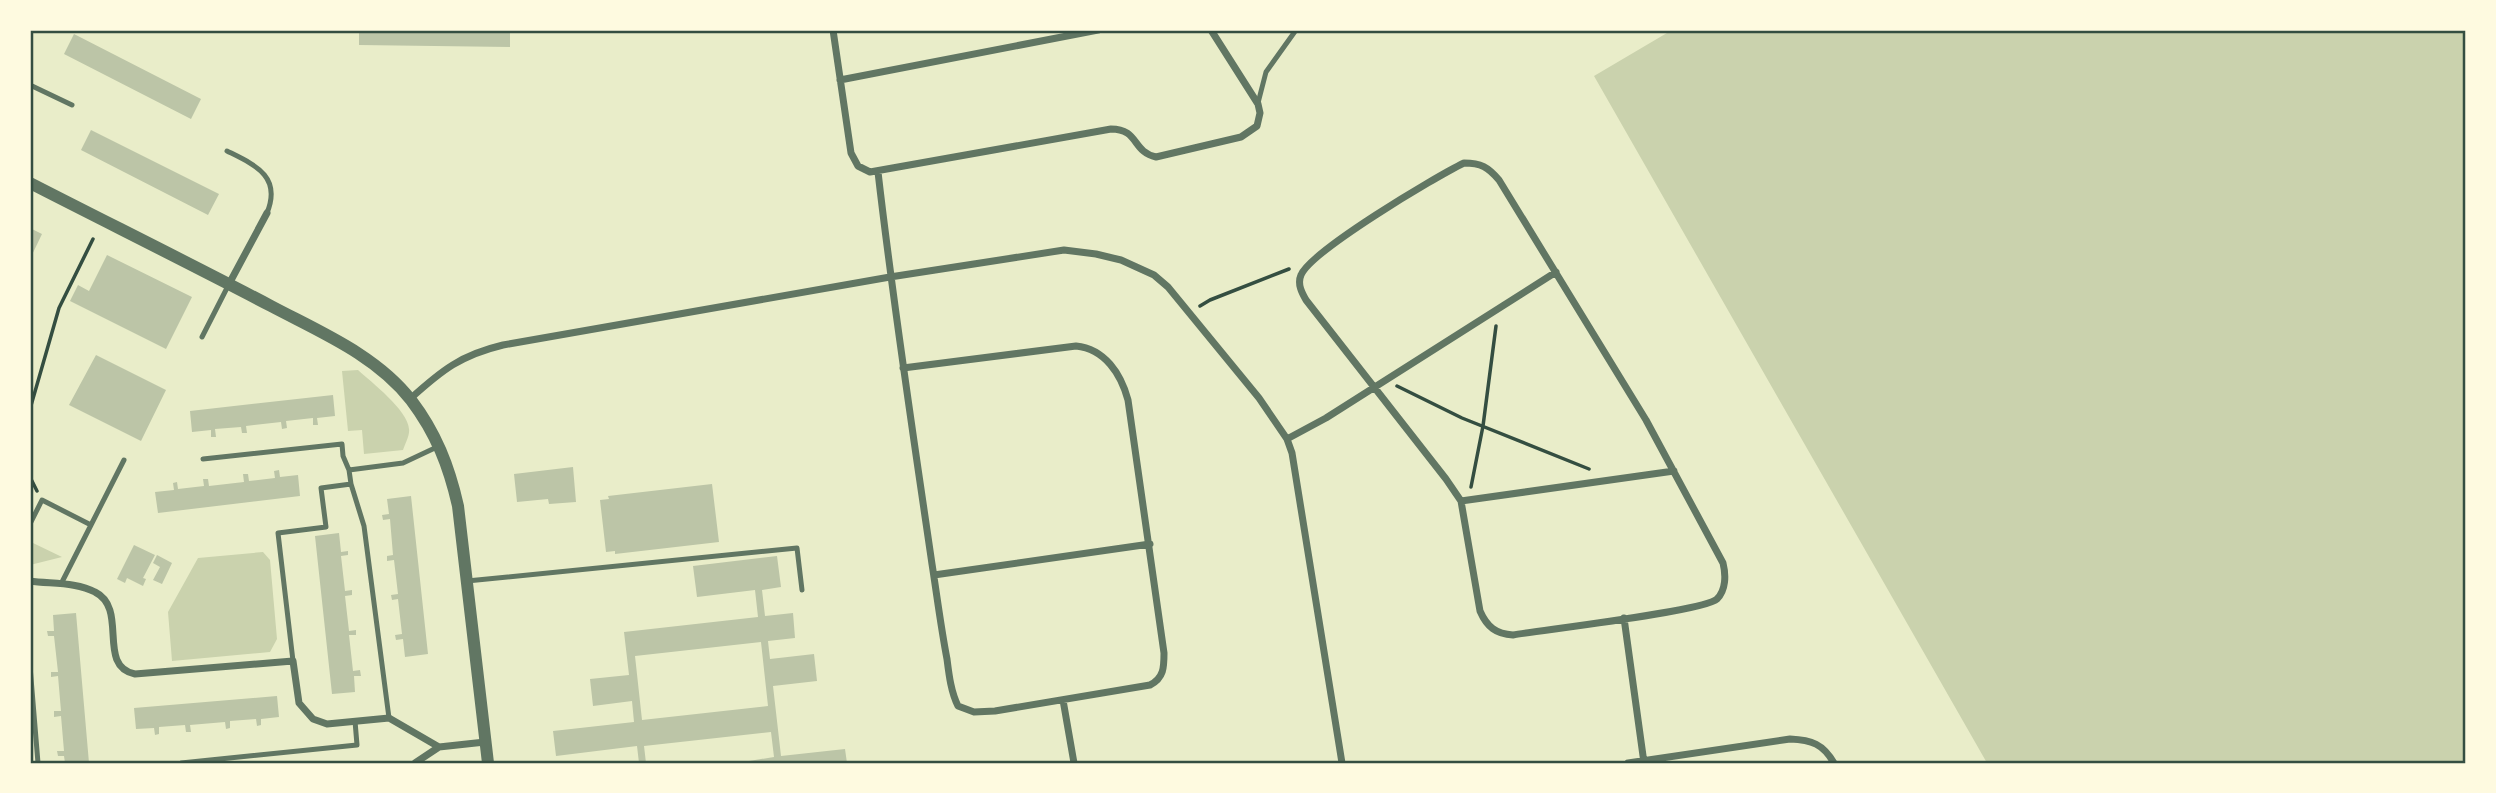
<svg xmlns="http://www.w3.org/2000/svg" width="2496" height="793" font-family="'IBM Plex Sans',sans-serif">
  <style>
    .green { fill: #cad2ad }
    .building { fill: #bcc5a7; fill-rule: evenodd }
    .lines { fill: none; stroke-linecap: round; stroke-linejoin: round }
    .path { stroke: #344e41; stroke-width: 3.5 }
    .service { stroke: #617663; stroke-width: 5 }
    .minor { stroke: #617663; stroke-width: 7 }
    .tertiary { stroke: #617663; stroke-width: 12 }
    .neatline { fill: none; stroke: #344e41; stroke-width: 2.5 }
  </style>
  <rect width="100%" height="100%" fill="#e9edc9"/>
  <path class="green" d="M 1672,30 L 2466,30 L 2466,763 L 1987,763 L 1594,76 Z
    M 358,370 C 371,382 408,410 409,429 C 410,435 405,444 403,450 L 364,454 L 362,430 L 348,431 L 342,371 Z
    M 33,543 L 62,557 L 30,565 L 30,548 Z
    M 263,552 L 270,560 L 277,639 L 270,652 L 172,661 L 168,612 L 198,558 Z"/>
  <path class="building" d="M 359,30 L 510,30 L 510,47 L 359,45 Z
    M 74,34 L 201,99 L 191,119 L 64,54 Z
    M 91,130 L 219,194 L 208,215 L 81,150 Z
    M 30,228 L 42,234 L 30,259 Z
    M 107,255 L 192,297 L 166,349 L 70,301 L 78,285 L 89,291 Z
    M 96,355 L 166,390 L 141,441 L 69,405 Z
    M 333,395 L 335,416 L 317,418 L 318,425 L 313,425 L 313,418 L 286,421 L 287,428 L 282,429 L 281,422 L 246,426 L 247,433 L 242,433 L 241,427 L 215,429 L 216,437 L 211,437 L 211,430 L 192,432 L 190,411 Z
    M 573,467 L 576,502 L 549,504 L 548,499 L 517,502 L 514,474 Z
    M 279,470 L 280,477 L 298,475 L 300,496 L 158,513 L 155,492 L 174,490 L 173,483 L 177,482 L 178,489 L 204,486 L 203,479 L 208,479 L 209,486 L 244,482 L 243,474 L 248,474 L 249,481 L 275,478 L 274,471 Z
    M 712,484 L 719,542 L 615,554 L 615,551 L 606,552 L 600,500 L 609,499 L 608,496 Z
    M 411,496 L 428,654 L 405,657 L 403,639 L 396,640 L 395,635 L 402,634 L 398,599 L 392,600 L 391,595 L 398,594 L 394,560 L 387,561 L 387,556 L 393,555 L 390,519 L 383,520 L 382,515 L 389,514 L 387,499 Z
    M 339,533 L 341,552 L 348,551 L 348,555 L 341,556 L 345,591 L 352,590 L 352,595 L 345,596 L 349,631 L 356,630 L 356,635 L 349,635 L 353,671 L 360,670 L 361,676 L 354,676 L 355,692 L 332,694 L 315,536 Z
    M 134,545 L 155,555 L 143,578 L 146,579 L 143,586 L 127,578 L 125,583 L 117,579 Z
    M 157,555 L 172,563 L 162,584 L 153,580 L 160,567 L 153,563 Z
    M 777,556 L 781,587 L 762,590 L 765,616 L 793,613 L 795,638 L 768,641 L 770,659 L 814,654 L 817,681 L 773,686 L 781,756 L 845,749 L 847,763 L 737,763 L 774,757 L 771,732 L 644,746 L 646,763 L 639,763 L 637,746 L 556,756 L 553,731 L 634,722 L 632,701 L 593,706 L 590,679 L 629,675 L 624,632 L 758,617 L 755,590 L 697,597 L 693,566 ZM 761,642 L 768,706 L 642,720 L 635,656 Z
    M 76,613 L 89,763 L 65,763 L 64,756 L 58,756 L 57,751 L 64,751 L 61,716 L 54,717 L 54,711 L 61,711 L 58,676 L 51,677 L 51,672 L 58,672 L 54,636 L 48,636 L 47,631 L 54,631 L 53,615 Z
    M 277,696 L 279,717 L 261,719 L 261,725 L 257,726 L 256,719 L 230,721 L 230,728 L 226,729 L 225,722 L 190,725 L 191,732 L 186,732 L 185,725 L 159,727 L 159,734 L 155,735 L 154,728 L 136,729 L 134,708 Z"/>
  <g class="lines">
    <path class="path" d="M 1200,306 L 1210,300 L 1289,269
      M 1397,386 L 1462,418 L 1589,469
      M 30,409 L 59,308 L 93,239
      M 30,477 L 37,491
      M 1471,487 L 1483,426 L 1496,326"/>
    <path class="service" d="M 30,85 L 72,105
      M 1258,103 L 1266,72 L 1296,30
      M 227,151 C 255,165 282,176 267,213
      M 202,337 L 229,284
      M 203,459 L 342,444 L 343,456 L 349,470
      M 351,484 L 364,526 L 389,718
      M 30,524 L 42,500 L 91,525 L 61,584
      M 91,525 L 124,460
      M 467,581 L 797,548 L 802,590
      M 293,661 L 278,533 L 326,527 L 321,488 L 351,484 L 349,470 L 403,463 L 437,447
      M 30,666 L 38,763
      M 181,763 L 357,745 L 355,721"/>
    <path class="minor" d="M 833,30 L 851,153 L 858,166 L 870,172 L 1111,129 C 1139,129 1132,152 1156,157 L 1241,137 L 1257,126 L 1260,113 L 1258,104 L 1211,30
      M 840,80 L 1098,30
      M 1464,163 C 1481,163 1488,167 1499,180 L 1646,420 L 1723,563 C 1726,575 1726,590 1717,599 C 1705,611 1542,630 1513,635 C 1496,634 1487,627 1480,611 L 1461,501 L 1446,479 L 1306,300 C 1302,293 1297,284 1301,275 C 1311,251 1435,177 1464,163 Z
      M 878,172 C 893,303 913,434 932,564 C 937,596 941,628 947,659 C 949,675 951,692 958,706 L 974,712 L 995,711 L 1150,685 C 1164,678 1164,667 1164,653 L 1128,400 C 1121,374 1105,349 1076,346 L 903,368
      M 229,284 L 267,213
      M 410,399 C 442,370 461,355 503,345 L 890,277 L 1064,250 L 1096,254 L 1121,260 L 1154,275 L 1168,287 L 1259,398 L 1287,439 L 1292,453 L 1342,763
      M 1287,439 L 1326,418 L 1556,272
      M 1461,501 L 1674,471
      M 934,575 L 1150,544
      M 30,581 C 50,584 77,582 95,592 C 129,609 96,666 135,674 L 293,661 L 299,703 L 313,719 L 327,724 L 389,718 L 439,747
      M 1624,618 L 1644,763
      M 1063,700 L 1074,763
      M 415,763 L 439,747 L 485,742
      M 1628,763 L 1790,739 C 1812,740 1823,744 1834,763"/>
    <path class="tertiary" d="M 30,183 C 110,224 191,264 271,306 C 320,332 376,355 411,400 C 436,433 449,466 458,506 L 488,763"/>
  </g>
  <rect width="2496" height="793" fill="none" stroke="#fefae0" stroke-width="63"/>
  <rect x="32" y="32" width="2432" height="730" class="neatline"/>
</svg>
